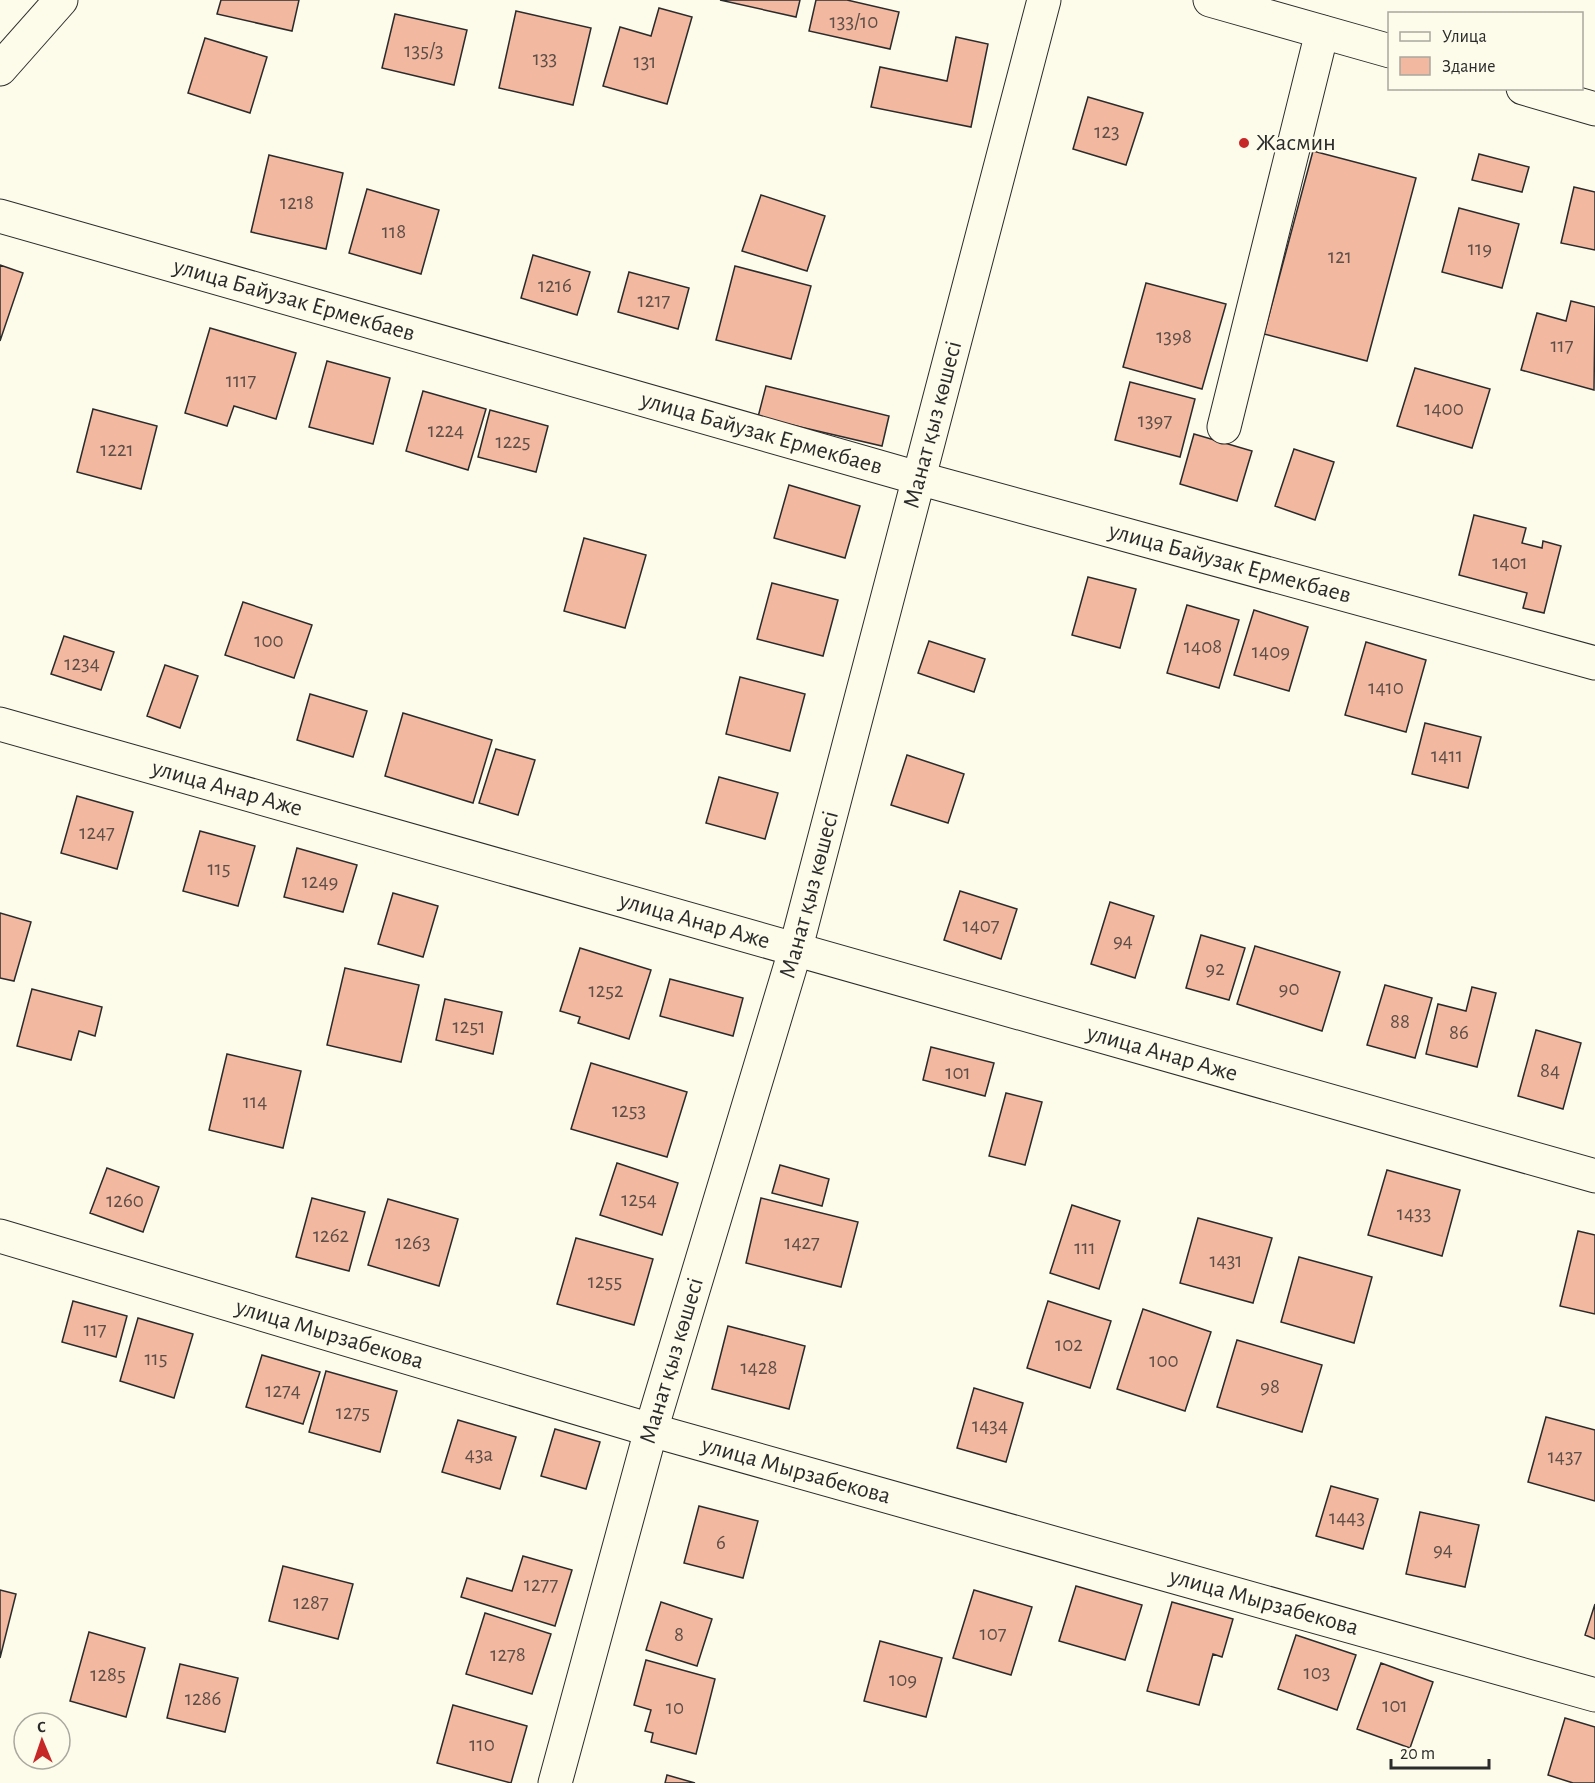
<svg xmlns="http://www.w3.org/2000/svg" width="1595" height="1783" font-family="'Alegreya Sans',sans-serif">
  <style>
    .building { fill: #f2b8a0; stroke: #2b2b2b; stroke-width: 1.5 }
    .lines { fill: none; stroke-linecap: round; stroke-linejoin: round }
    .minor-casing { stroke: #2b2b2b; stroke-width: 35 }
    .major-casing { stroke: #2b2b2b; stroke-width: 35 }
    .minor { stroke: #fdfbea; stroke-width: 33 }
    .major { stroke: #fdfbea; stroke-width: 33 }
    .poi-dot { fill: #c62828; stroke: #fdfbea; stroke-width: 2 }
    .labels { text-anchor: middle; dominant-baseline: central; stroke-width: 4.5; stroke-linejoin: round; paint-order: stroke }
    .number-label { font-size: 21px; fill: #5d4e48 }
    .poi-label { font-size: 24px; fill: #2b2b2b; stroke: #fdfbea; text-anchor: start }
    .street-label { font-size: 24px; fill: #2b2b2b; stroke: #fdfbea }
  </style>
  <rect width="100%" height="100%" fill="#fdfbea"/>
  <path class="building" d="M 221,0 L 299,0 L 292,31 L 217,14 Z
    M 720,0 L 800,0 L 796,17 Z
    M 816,0 L 847,0 L 899,12 L 890,49 L 809,31 Z
    M 659,8 L 692,17 L 667,104 L 603,86 L 620,27 L 651,36 Z
    M 516,11 L 591,28 L 573,105 L 499,88 Z
    M 395,14 L 467,30 L 454,85 L 382,68 Z
    M 956,37 L 988,44 L 971,127 L 871,107 L 880,67 L 947,81 Z
    M 205,38 L 267,57 L 250,113 L 188,93 Z
    M 1088,97 L 1143,113 L 1126,165 L 1073,149 Z
    M 1313,151 L 1416,178 L 1367,361 L 1264,334 Z
    M 1479,154 L 1529,167 L 1522,192 L 1472,180 Z
    M 269,155 L 343,173 L 326,249 L 251,232 Z
    M 1574,187 L 1595,192 L 1595,250 L 1561,243 Z
    M 367,189 L 439,210 L 421,274 L 349,253 Z
    M 761,195 L 825,216 L 807,271 L 742,251 Z
    M 1459,208 L 1519,224 L 1502,288 L 1442,272 Z
    M 533,255 L 590,272 L 577,315 L 521,298 Z
    M 0,265 L 23,273 L 0,341 Z
    M 735,266 L 811,286 L 791,359 L 716,340 Z
    M 629,272 L 689,288 L 678,329 L 618,312 Z
    M 1146,283 L 1226,304 L 1202,389 L 1123,367 Z
    M 1571,301 L 1595,307 L 1594,390 L 1521,370 L 1537,313 L 1566,321 Z
    M 210,328 L 296,353 L 276,419 L 234,406 L 227,426 L 185,413 Z
    M 327,361 L 390,378 L 373,444 L 309,427 Z
    M 1415,368 L 1490,389 L 1472,448 L 1397,426 Z
    M 1130,382 L 1195,399 L 1180,457 L 1115,440 Z
    M 766,386 L 889,416 L 882,446 L 758,417 Z
    M 423,391 L 486,409 L 468,470 L 406,451 Z
    M 93,409 L 157,426 L 141,489 L 77,472 Z
    M 490,410 L 548,426 L 536,472 L 478,457 Z
    M 1194,434 L 1252,451 L 1237,501 L 1180,484 Z
    M 1294,449 L 1334,462 L 1315,520 L 1275,506 Z
    M 789,485 L 860,506 L 845,558 L 774,538 Z
    M 1474,515 L 1526,528 L 1522,543 L 1542,548 L 1543,541 L 1561,546 L 1544,613 L 1523,608 L 1527,593 L 1459,575 Z
    M 584,538 L 646,555 L 625,628 L 564,611 Z
    M 1088,577 L 1136,589 L 1120,648 L 1072,635 Z
    M 772,583 L 838,600 L 823,656 L 757,639 Z
    M 243,602 L 312,625 L 294,678 L 225,655 Z
    M 1187,605 L 1239,620 L 1219,688 L 1167,673 Z
    M 1254,610 L 1308,627 L 1289,691 L 1234,675 Z
    M 64,636 L 114,652 L 101,690 L 51,674 Z
    M 929,641 L 985,659 L 974,692 L 918,673 Z
    M 1366,642 L 1426,660 L 1406,732 L 1345,715 Z
    M 165,665 L 198,676 L 180,728 L 147,716 Z
    M 740,677 L 805,694 L 790,751 L 726,734 Z
    M 310,694 L 367,711 L 353,757 L 297,740 Z
    M 403,713 L 492,740 L 473,803 L 385,776 Z
    M 1425,723 L 1481,737 L 1468,788 L 1412,774 Z
    M 496,749 L 535,760 L 518,815 L 479,803 Z
    M 907,755 L 964,774 L 948,823 L 891,805 Z
    M 719,777 L 778,793 L 765,839 L 706,823 Z
    M 77,796 L 133,812 L 117,869 L 61,853 Z
    M 200,831 L 255,846 L 238,906 L 183,891 Z
    M 297,848 L 357,865 L 343,912 L 284,897 Z
    M 960,891 L 1017,909 L 1001,959 L 944,940 Z
    M 393,893 L 438,906 L 423,957 L 378,944 Z
    M 1110,902 L 1154,916 L 1135,978 L 1091,964 Z
    M 0,913 L 31,922 L 14,981 L 0,978 Z
    M 1201,935 L 1245,948 L 1229,1000 L 1186,988 Z
    M 1255,946 L 1340,972 L 1322,1031 L 1237,1004 Z
    M 580,948 L 651,970 L 629,1039 L 578,1023 L 580,1017 L 560,1011 Z
    M 345,968 L 419,985 L 401,1062 L 327,1045 Z
    M 670,979 L 743,998 L 733,1036 L 660,1016 Z
    M 1385,985 L 1432,998 L 1415,1058 L 1367,1045 Z
    M 1472,987 L 1496,993 L 1477,1067 L 1426,1054 L 1438,1004 L 1466,1011 Z
    M 32,989 L 102,1007 L 95,1036 L 79,1031 L 71,1060 L 17,1046 Z
    M 445,999 L 502,1012 L 493,1054 L 436,1040 Z
    M 1536,1030 L 1581,1043 L 1563,1109 L 1518,1096 Z
    M 931,1047 L 994,1063 L 985,1096 L 923,1080 Z
    M 227,1054 L 301,1071 L 283,1148 L 209,1130 Z
    M 591,1063 L 687,1092 L 667,1157 L 571,1129 Z
    M 1006,1093 L 1042,1102 L 1025,1165 L 989,1156 Z
    M 617,1163 L 678,1183 L 662,1235 L 600,1215 Z
    M 780,1165 L 829,1179 L 822,1206 L 772,1193 Z
    M 107,1168 L 159,1187 L 143,1232 L 90,1213 Z
    M 1387,1170 L 1460,1190 L 1442,1256 L 1368,1235 Z
    M 312,1198 L 365,1212 L 349,1271 L 296,1257 Z
    M 761,1198 L 858,1222 L 841,1287 L 746,1263 Z
    M 388,1199 L 458,1219 L 439,1286 L 368,1265 Z
    M 1072,1205 L 1120,1221 L 1099,1289 L 1050,1273 Z
    M 1198,1218 L 1272,1238 L 1253,1303 L 1180,1283 Z
    M 1578,1231 L 1595,1235 L 1595,1314 L 1560,1306 Z
    M 576,1238 L 653,1259 L 634,1325 L 557,1304 Z
    M 1299,1257 L 1372,1277 L 1354,1343 L 1281,1322 Z
    M 73,1301 L 127,1316 L 116,1357 L 62,1342 Z
    M 1048,1301 L 1111,1321 L 1090,1388 L 1027,1368 Z
    M 1143,1309 L 1211,1332 L 1185,1411 L 1117,1389 Z
    M 138,1318 L 193,1334 L 174,1398 L 120,1381 Z
    M 728,1326 L 805,1346 L 789,1409 L 712,1389 Z
    M 1237,1340 L 1322,1365 L 1302,1432 L 1217,1407 Z
    M 262,1355 L 320,1372 L 303,1424 L 246,1407 Z
    M 326,1371 L 397,1391 L 380,1452 L 309,1432 Z
    M 974,1388 L 1023,1403 L 1006,1462 L 957,1448 Z
    M 1546,1417 L 1595,1430 L 1595,1501 L 1528,1482 Z
    M 458,1420 L 516,1437 L 500,1489 L 442,1472 Z
    M 555,1429 L 600,1442 L 586,1489 L 541,1476 Z
    M 1331,1486 L 1378,1499 L 1363,1549 L 1316,1536 Z
    M 699,1506 L 758,1521 L 743,1578 L 684,1563 Z
    M 1420,1512 L 1479,1525 L 1465,1587 L 1406,1574 Z
    M 523,1556 L 572,1570 L 555,1626 L 461,1597 L 467,1578 L 512,1591 Z
    M 283,1566 L 353,1584 L 338,1639 L 269,1621 Z
    M 1076,1586 L 1142,1605 L 1125,1660 L 1059,1641 Z
    M 0,1590 L 16,1594 L 0,1658 Z
    M 974,1590 L 1032,1607 L 1011,1675 L 953,1658 Z
    M 661,1602 L 712,1619 L 697,1666 L 646,1650 Z
    M 1172,1602 L 1233,1619 L 1222,1657 L 1213,1654 L 1199,1705 L 1147,1691 Z
    M 1595,1604 L 1595,1639 L 1585,1635 Z
    M 485,1613 L 551,1634 L 532,1694 L 466,1674 Z
    M 89,1632 L 145,1648 L 126,1717 L 70,1701 Z
    M 1296,1635 L 1356,1655 L 1337,1710 L 1278,1689 Z
    M 880,1641 L 942,1658 L 926,1717 L 864,1701 Z
    M 646,1660 L 715,1679 L 696,1754 L 651,1742 L 653,1733 L 645,1731 L 651,1710 L 634,1705 Z
    M 1381,1663 L 1433,1682 L 1410,1748 L 1357,1729 Z
    M 180,1664 L 238,1678 L 225,1732 L 167,1718 Z
    M 453,1705 L 527,1726 L 511,1783 L 437,1763 Z
    M 1565,1718 L 1595,1727 L 1595,1783 L 1573,1783 L 1548,1775 Z
    M 667,1775 L 695,1783 L 665,1783 Z"/>
  <g class="lines">
    <defs>
      <g id="minor">
        <path d="M 0,69 L 61,0"/>
        <path id="s1" d="M 0,216 L 918,478 L 1595,663"/>
        <path d="M 1224,427 L 1322,32"/>
        <path id="s2" d="M 0,724 L 1595,1176"/>
        <path id="s3" d="M 0,1236 L 651,1430 L 1595,1695"/>
        <path id="s4" d="M 555,1783 L 651,1430 L 795,951 L 1044,0"/>
      </g>
      <path id="major" d="M 1210,0 L 1390,51
        M 1523,88 L 1595,109"/>
    </defs>
    <use href="#minor" class="minor-casing"/>
    <use href="#major" class="major-casing"/>
    <use href="#minor" class="minor"/>
    <use href="#major" class="major"/>
  </g>
  <circle class="poi-dot" cx="1244" cy="143" r="6"/>
  <g class="labels">
    <g class="number-label">
      <text x="854" y="21">133/10</text>
      <text x="424" y="50">135/3</text>
      <text x="545" y="58">133</text>
      <text x="645" y="61">131</text>
      <text x="1107" y="131">123</text>
      <text x="297" y="202">1218</text>
      <text x="394" y="231">118</text>
      <text x="1480" y="248">119</text>
      <text x="1340" y="256">121</text>
      <text x="555" y="285">1216</text>
      <text x="654" y="300">1217</text>
      <text x="1174" y="336">1398</text>
      <text x="1562" y="345">117</text>
      <text x="241" y="380">1117</text>
      <text x="1444" y="408">1400</text>
      <text x="1155" y="420">1397</text>
      <text x="446" y="430">1224</text>
      <text x="513" y="441">1225</text>
      <text x="117" y="449">1221</text>
      <text x="1510" y="562">1401</text>
      <text x="269" y="640">100</text>
      <text x="1203" y="646">1408</text>
      <text x="1271" y="651">1409</text>
      <text x="82" y="663">1234</text>
      <text x="1386" y="687">1410</text>
      <text x="1447" y="755">1411</text>
      <text x="97" y="832">1247</text>
      <text x="219" y="868">115</text>
      <text x="320" y="881">1249</text>
      <text x="981" y="925">1407</text>
      <text x="1123" y="940">94</text>
      <text x="1215" y="968">92</text>
      <text x="1289" y="988">90</text>
      <text x="606" y="990">1252</text>
      <text x="1400" y="1021">88</text>
      <text x="469" y="1026">1251</text>
      <text x="1459" y="1032">86</text>
      <text x="1550" y="1070">84</text>
      <text x="958" y="1072">101</text>
      <text x="255" y="1101">114</text>
      <text x="629" y="1110">1253</text>
      <text x="639" y="1199">1254</text>
      <text x="125" y="1200">1260</text>
      <text x="1414" y="1213">1433</text>
      <text x="331" y="1235">1262</text>
      <text x="413" y="1242">1263</text>
      <text x="802" y="1242">1427</text>
      <text x="1085" y="1247">111</text>
      <text x="1226" y="1260">1431</text>
      <text x="605" y="1281">1255</text>
      <text x="95" y="1329">117</text>
      <text x="1069" y="1344">102</text>
      <text x="156" y="1358">115</text>
      <text x="1164" y="1360">100</text>
      <text x="759" y="1367">1428</text>
      <text x="1270" y="1386">98</text>
      <text x="283" y="1390">1274</text>
      <text x="353" y="1412">1275</text>
      <text x="990" y="1425">1434</text>
      <text x="479" y="1454">43а</text>
      <text x="1565" y="1456">1437</text>
      <text x="1347" y="1517">1443</text>
      <text x="721" y="1542">6</text>
      <text x="1443" y="1549">94</text>
      <text x="541" y="1584">1277</text>
      <text x="311" y="1602">1287</text>
      <text x="993" y="1633">107</text>
      <text x="679" y="1634">8</text>
      <text x="508" y="1654">1278</text>
      <text x="1317" y="1672">103</text>
      <text x="108" y="1674">1285</text>
      <text x="903" y="1679">109</text>
      <text x="203" y="1698">1286</text>
      <text x="1395" y="1705">101</text>
      <text x="675" y="1707">10</text>
      <text x="482" y="1744">110</text>
    </g>
    <g class="poi-label">
      <text x="1256" y="143">Жасмин</text>
    </g>
    <g class="street-label">
      <text stroke="none"><textPath href="#s1" startOffset="306">улица Байузак Ермекбаев</textPath></text>
      <text stroke="none"><textPath href="#s4" startOffset="1410">Манат қыз көшесі</textPath></text>
      <text stroke="none"><textPath href="#s1" startOffset="792">улица Байузак Ермекбаев</textPath></text>
      <text stroke="none"><textPath href="#s1" startOffset="1278">улица Байузак Ермекбаев</textPath></text>
      <text stroke="none"><textPath href="#s2" startOffset="236">улица Анар Аже</textPath></text>
      <text stroke="none"><textPath href="#s4" startOffset="924">Манат қыз көшесі</textPath></text>
      <text stroke="none"><textPath href="#s2" startOffset="722">улица Анар Аже</textPath></text>
      <text stroke="none"><textPath href="#s2" startOffset="1208">улица Анар Аже</textPath></text>
      <text stroke="none"><textPath href="#s3" startOffset="344">улица Мырзабекова</textPath></text>
      <text stroke="none"><textPath href="#s4" startOffset="438">Манат қыз көшесі</textPath></text>
      <text stroke="none"><textPath href="#s3" startOffset="830">улица Мырзабекова</textPath></text>
      <text stroke="none"><textPath href="#s3" startOffset="1316">улица Мырзабекова</textPath></text>
    </g>
  </g>
  <rect x="1388" y="12" width="195" height="78" fill="#fdfbea" stroke="#a9a89e" stroke-width="1.5"/>
  <rect x="1400" y="32" width="30" height="9" fill="#fdfbea" stroke="#a9a89e" stroke-width="1.5"/>
  <text x="1442" y="42" font-size="18" fill="#2b2b2b">Улица</text>
  <rect x="1400" y="57" width="30" height="18" fill="#f2b8a0" stroke="#a9a89e" stroke-width="1.5"/>
  <text x="1442" y="72" font-size="18" fill="#2b2b2b">Здание</text>
  <g transform="translate(42 1741) rotate(358)"><circle r="28" fill="#fdfbea" stroke="#a9a89e" stroke-width="1.5"/>
  <path d="M0-4.5L10 22L0 15L-10 22Z" fill="#c62828"/>
  <text y="-9" font-size="16" font-weight="bold" text-anchor="middle" fill="#2b2b2b">С</text>
  </g>
  <path d="M1391 1759v9h98v-9" fill="none" stroke="#2b2b2b" stroke-width="3"/>
  <text x="1400" y="1759" font-size="18" fill="#2b2b2b" stroke="#fdfbea" stroke-width="4.5" paint-order="stroke">20 m</text>
</svg>
